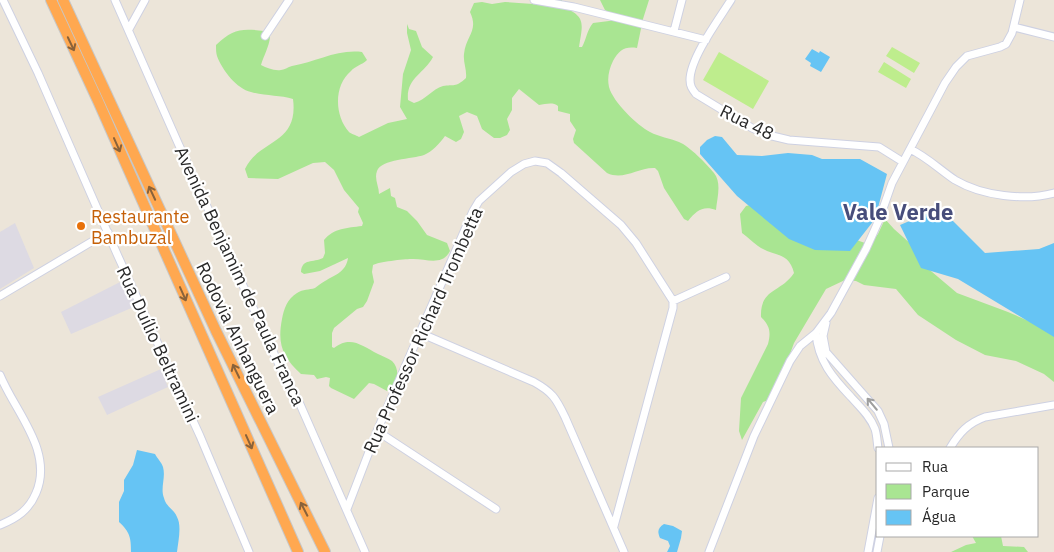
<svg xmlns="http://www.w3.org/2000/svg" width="1054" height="552" font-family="'IBM Plex Sans',sans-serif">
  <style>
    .industrial { fill: #dddae3 }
    .green { fill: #a9e592 }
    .pitch { fill: #beed8d }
    .water { fill: #66c4f4 }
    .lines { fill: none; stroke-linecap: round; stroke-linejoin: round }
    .minor-casing { stroke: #ced1e2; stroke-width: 9 }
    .highway-casing { stroke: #c7c7c7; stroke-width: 12 }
    .minor { stroke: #fff; stroke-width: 7 }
    .highway { stroke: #ffa850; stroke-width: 10 }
    .oneway { stroke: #89623a }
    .oneway2 { stroke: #9e9e9e }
    .food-dot { fill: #e8710a; stroke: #fff; stroke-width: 2 }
    .labels { text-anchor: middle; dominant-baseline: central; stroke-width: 4.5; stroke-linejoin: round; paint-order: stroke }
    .street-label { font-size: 18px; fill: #282828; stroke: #fff }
    .food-label { font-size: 18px; fill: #c56008; stroke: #fff; text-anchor: start }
    .district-label { font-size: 22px; font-weight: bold; fill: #474d7b; stroke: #fff }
  </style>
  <rect width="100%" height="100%" fill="#ece5d9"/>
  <path class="industrial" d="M 15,223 L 34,268 L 0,289 L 0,232 Z
    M 124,280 L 136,306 L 71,334 L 61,312 Z
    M 161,369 L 168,387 L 107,415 L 98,397 Z"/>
  <path class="green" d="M 538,0 L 562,0 L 562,6 C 586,17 583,22 579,47 L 582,47 C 586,40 587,30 593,23 L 617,20 L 616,17 L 605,10 L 600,0 L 649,0 L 643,19 L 637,48 C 625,46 619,50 613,61 C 609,69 607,78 609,87 C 613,102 637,125 650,132 C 659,137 670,138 679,142 C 689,146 707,164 714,173 C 722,183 717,198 716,210 C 703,205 696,211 688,221 L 684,219 L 664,188 L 658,171 L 655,168 C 638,167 624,181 607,173 L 574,143 L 573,139 L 576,130 L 570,121 L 570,114 L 558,111 L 558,106 C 553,102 546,104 539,105 L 519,89 L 512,98 L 512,110 L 507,119 L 510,130 L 507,135 L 500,138 L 494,138 L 482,129 L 477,116 L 467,112 L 459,116 L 464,132 L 461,139 L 456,142 L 445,136 C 440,143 432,152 424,155 C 413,159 381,159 377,171 C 374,179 379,186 379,194 L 390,188 L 391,196 L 395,198 L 397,207 L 407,211 L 417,221 L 427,235 L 447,243 L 450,251 C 442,267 425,258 411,259 C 404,259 378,262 373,265 L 372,272 L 374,282 L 367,301 L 363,307 L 357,309 L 334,328 L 332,333 L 332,347 L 334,348 C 351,335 362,346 378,354 C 382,356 388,358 392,361 C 401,369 398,388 387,391 L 374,384 L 369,383 L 354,399 L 331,388 L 329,386 L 330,378 L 326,377 L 317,379 L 314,375 L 301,374 C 283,357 277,345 282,319 C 284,309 287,299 297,293 C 303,289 309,290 315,288 C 318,286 321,283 325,281 C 335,275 346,272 348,258 L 320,271 L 304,274 L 301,272 C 302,258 313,263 323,258 L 325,253 L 324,240 C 334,228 347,228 362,226 L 363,223 L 358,212 L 359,208 L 344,190 L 334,170 L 325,162 L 313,163 L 278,179 L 248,178 L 245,169 C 259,139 299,145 293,99 C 280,95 265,96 251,92 C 237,89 222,70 217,56 C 216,53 216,49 216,45 C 233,29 241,28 264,31 L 270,37 C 269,47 264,55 261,65 C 267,68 274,71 281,70 C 284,70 288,67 292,66 C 316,62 337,49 362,52 L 367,60 C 362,65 355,66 351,71 C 334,85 334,115 349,132 C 351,134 356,135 359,137 L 388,123 L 407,119 L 400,107 L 403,74 L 411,50 L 407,33 L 407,24 L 409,29 L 416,31 L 422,47 L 433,57 C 424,74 406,78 408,100 L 414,103 C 426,100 432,89 443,86 C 454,84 455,88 466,78 C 467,70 463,62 464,54 C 466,35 479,31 470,12 L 474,3 L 482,2 L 492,4 L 505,2 L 533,4 L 538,2 Z
    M 754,204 L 865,243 L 869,234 L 870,237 L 874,239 L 878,234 L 885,219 L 894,229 L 912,245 L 925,266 L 957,293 L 1008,312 L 1054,332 L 1054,382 L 1044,374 L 1016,361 L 985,355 L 956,340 L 918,315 L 896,289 L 864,285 L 856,281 L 845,280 L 826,289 L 794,343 L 774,398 L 763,402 L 742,440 L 739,431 L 741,398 L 768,344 C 771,332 770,326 761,317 C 760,288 781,293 794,273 C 789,251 773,257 758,246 C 752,242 748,237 742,233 L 740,214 L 746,206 Z
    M 972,536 L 1001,536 L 1003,546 L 1024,547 L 1028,552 L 951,552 L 966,545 L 976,543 Z"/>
  <path class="pitch" d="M 892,47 L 920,63 L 914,73 L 886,56 Z
    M 719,52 L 769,81 L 753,109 L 703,80 Z
    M 884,62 L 911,79 L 906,88 L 878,72 Z"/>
  <path class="water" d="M 812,49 L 819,53 L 820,51 L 830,57 L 821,72 L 810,66 L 811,63 L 805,59 Z
    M 715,136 L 722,137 L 737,155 L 762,156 L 788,153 L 812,155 L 822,159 L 860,159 L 887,174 L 875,219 L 850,251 L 815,250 L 789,239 L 737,196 L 700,154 L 700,147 L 707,140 Z
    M 940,208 L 985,253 L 1039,249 L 1054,243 L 1054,337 L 958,279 L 921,268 L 900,225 Z
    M 137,450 L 155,454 C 157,458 162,463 163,467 C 166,478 160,488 164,498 C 166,507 174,509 177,517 C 182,526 178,542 177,552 L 131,552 C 131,538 130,532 119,522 L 119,502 L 124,491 L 124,480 L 133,465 Z
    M 664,524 L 673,526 L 682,531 L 681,538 L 677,552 L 667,552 L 670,546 L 668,541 L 660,538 C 657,531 658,528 664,524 Z"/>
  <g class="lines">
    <defs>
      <path id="minor" d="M 3,0 L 38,73 L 117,254 L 200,436 L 249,552
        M 115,0 L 178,143 L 281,369 L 299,402 L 365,552
        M 534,0 L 574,7 L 706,40
        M 731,0 C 719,19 690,58 690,80 C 690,86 692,89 696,94 L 752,128 L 768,135 L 789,140 L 879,147 L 903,162
        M 1014,27 L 1054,37
        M 129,29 L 145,0
        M 674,31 L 682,0
        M 265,36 L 289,0
        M 910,149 C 927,157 940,170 955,180 C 982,196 1025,201 1054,193
        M 0,296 L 108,232
        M 673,301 L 726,277
        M 826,323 L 823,336 L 826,352 L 878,411 L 884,424 L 889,448
        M 420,333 L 534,382 C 552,392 556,398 565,417 L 624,552
        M 816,333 C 818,361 833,378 851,397 C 860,407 870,416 875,429 C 877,435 877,442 878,448
        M 0,375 C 15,412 54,451 36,493 C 29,510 17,518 0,525
        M 377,431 L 496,509
        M 950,448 C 959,433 968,423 985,417 L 1054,405
        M 347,509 L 377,431 L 473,211 L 479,201 L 511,172 L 524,164 L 535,161 L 547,163 L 561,173 L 621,225 L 636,243 L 673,301 L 673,308 L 614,526
        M 709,552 L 754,436 L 790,361 L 800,346 L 816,333 L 831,313 L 866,249 L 879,220 L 892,183 L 945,83 L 956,67 L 967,56 L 1000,47 L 1006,44 L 1012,33 L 1020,0
        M 868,552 L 878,498
        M 877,552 L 880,536"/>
      <path id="highway" d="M 51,0 L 98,101 L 298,552
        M 63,0 L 216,331 L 325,552"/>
    </defs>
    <use href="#minor" class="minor-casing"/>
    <use href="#highway" class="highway-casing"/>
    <use href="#minor" class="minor"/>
    <use href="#highway" class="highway"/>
  </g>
  <defs><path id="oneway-shaft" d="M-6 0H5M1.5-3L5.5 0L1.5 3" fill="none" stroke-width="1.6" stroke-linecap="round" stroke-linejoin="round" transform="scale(1.25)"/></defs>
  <g class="oneway">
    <use href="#oneway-shaft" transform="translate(71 44) rotate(65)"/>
    <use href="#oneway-shaft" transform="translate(117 145) rotate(66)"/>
    <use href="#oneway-shaft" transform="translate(152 193) rotate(-115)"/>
    <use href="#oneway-shaft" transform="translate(183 294) rotate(66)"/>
    <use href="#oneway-shaft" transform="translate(236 371) rotate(-116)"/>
    <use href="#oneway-shaft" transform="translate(249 442) rotate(66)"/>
    <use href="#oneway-shaft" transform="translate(304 509) rotate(-117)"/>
  </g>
  <use class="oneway2" href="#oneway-shaft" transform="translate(872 404) rotate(-130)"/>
  <circle class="food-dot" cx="81" cy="226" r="5"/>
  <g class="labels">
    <g class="street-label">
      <text transform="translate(747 122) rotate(26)">Rua 48</text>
      <text transform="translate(240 276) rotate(65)">Avenida Benjamim de Paula Franca</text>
      <text transform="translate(423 330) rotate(-66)">Rua Professor Richard Trombetta</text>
      <text transform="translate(238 338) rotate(64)">Rodovia Anhanguera</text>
      <text transform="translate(158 344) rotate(65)">Rua Duílio Beltramini</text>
    </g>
    <g class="food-label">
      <text x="91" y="216">Restaurante<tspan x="91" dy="21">Bambuzal</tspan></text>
    </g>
    <g class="district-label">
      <text x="898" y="211">Vale Verde</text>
    </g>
  </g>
  <rect x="876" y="447" width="162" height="90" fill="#ffffff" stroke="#a9a9a9"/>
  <rect x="886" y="463" width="25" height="8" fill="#ffffff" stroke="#a9a9a9"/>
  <text x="922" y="472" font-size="15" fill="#282828">Rua</text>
  <rect x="886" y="484" width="25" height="15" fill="#a9e592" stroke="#a9a9a9"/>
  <text x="922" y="497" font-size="15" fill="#282828">Parque</text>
  <rect x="886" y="510" width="25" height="15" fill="#66c4f4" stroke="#a9a9a9"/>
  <text x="922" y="522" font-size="15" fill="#282828">Água</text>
</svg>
